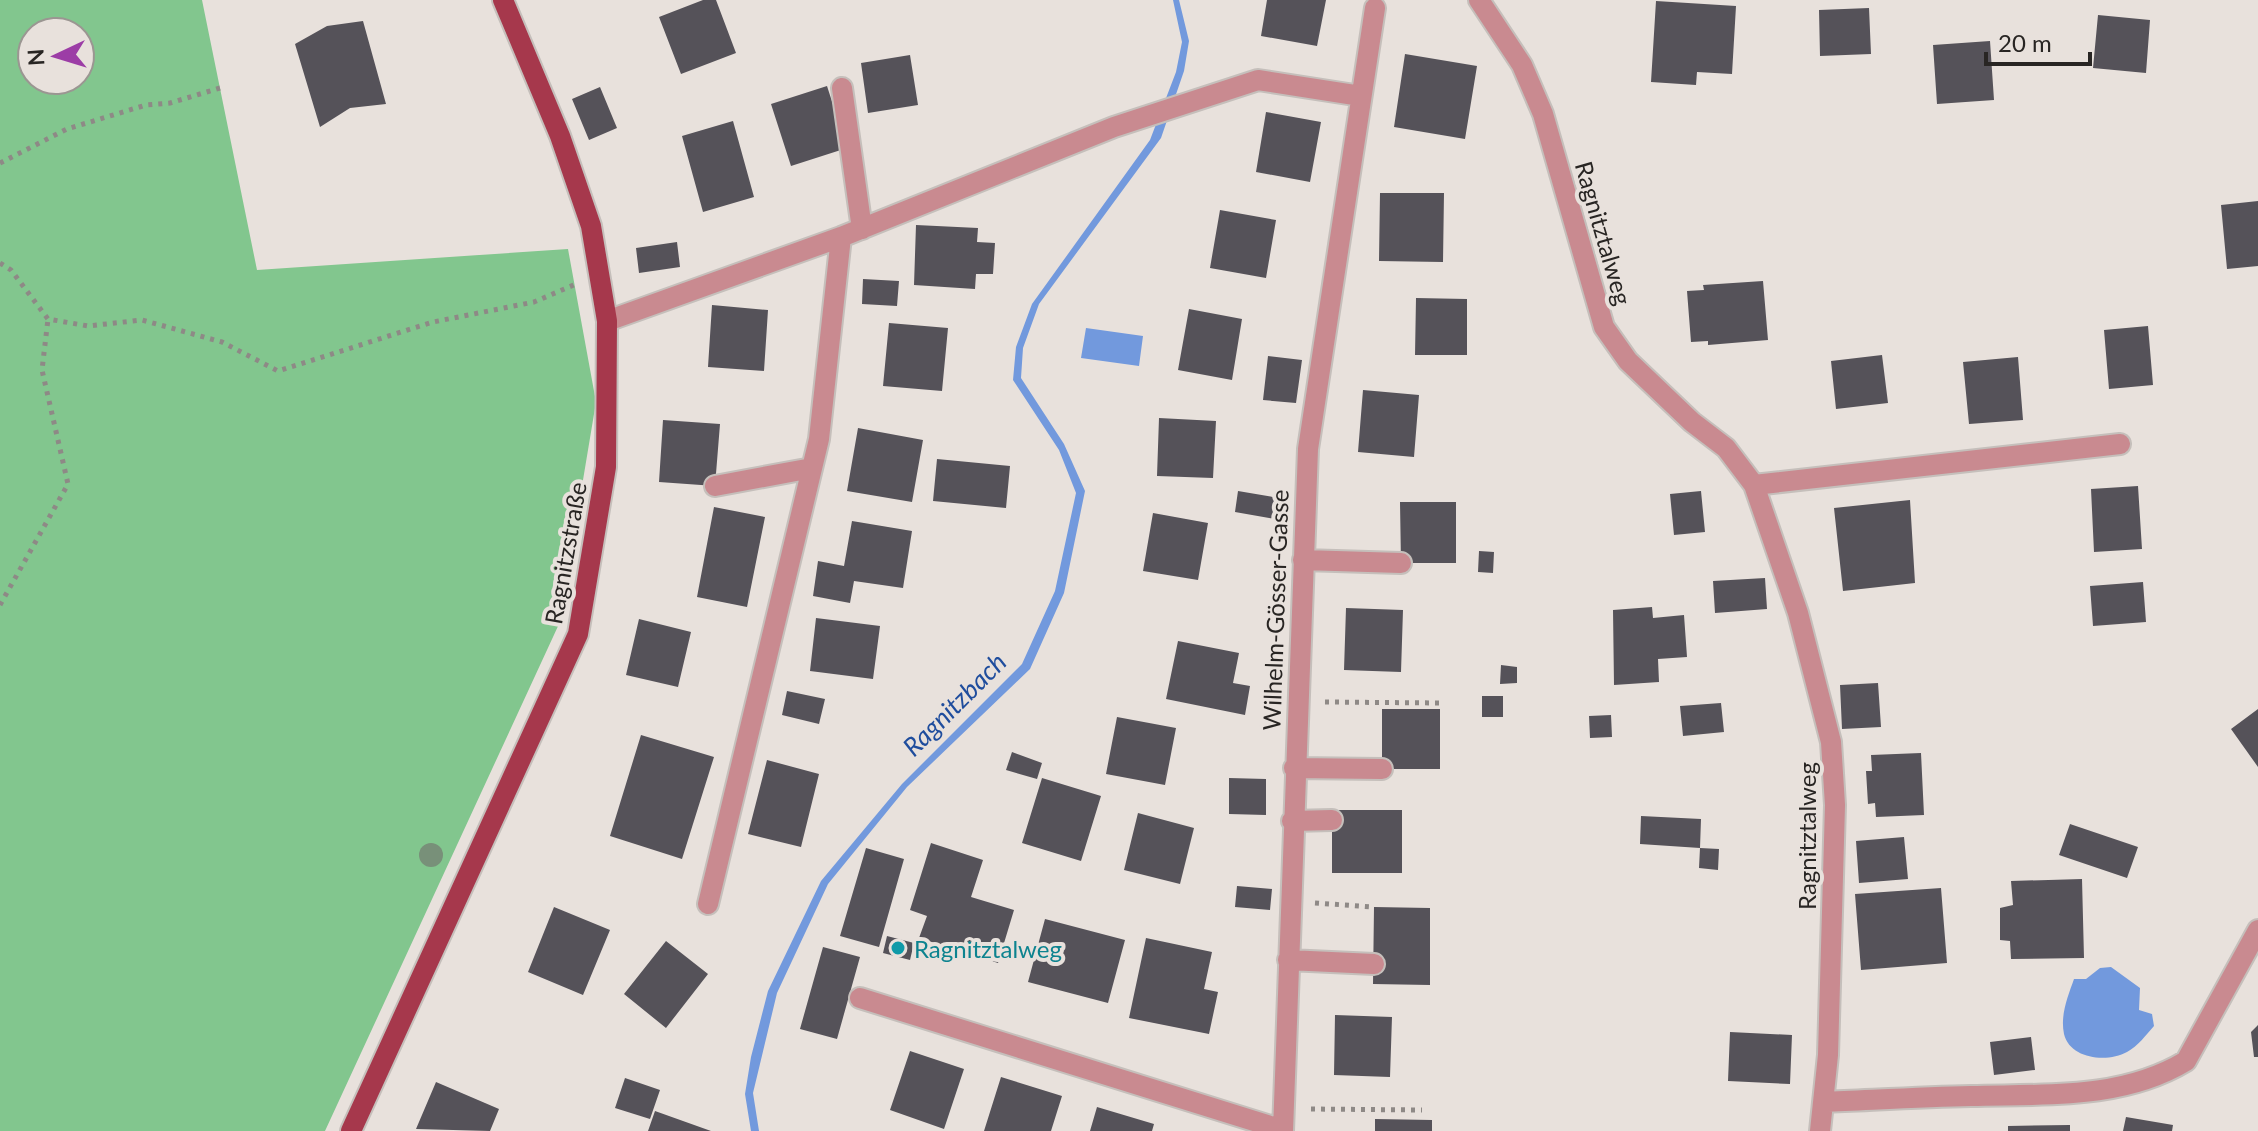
<svg xmlns="http://www.w3.org/2000/svg" width="2258" height="1131" font-family="Lato,sans-serif">
  <style>
    .green { fill: #82c68e; fill-rule: evenodd }
    .water { fill: #7299dd }
    .building { fill: #555259 }
    .lines { fill: none; stroke-linecap: round; stroke-linejoin: round }
    .minor-casing { stroke: #c5bfbb; stroke-width: 24 }
    .major-casing { stroke: #c5bfbb; stroke-width: 24 }
    .path { stroke: #8e8986; stroke-width: 5; stroke-dasharray: 4 6; stroke-linecap: butt }
    .minor { stroke: #c98a90; stroke-width: 20 }
    .major { stroke: #a6384c; stroke-width: 20 }
    .tree { fill: #789079 }
    .culture-dot { fill: #0f9aa8; stroke: #e8e1dc; stroke-width: 3 }
    .labels { text-anchor: middle; dominant-baseline: central; stroke-width: 8; stroke-linejoin: round; paint-order: stroke }
    .street-label { font-size: 24px; fill: #282523; stroke: #e8e1dc }
    .culture-label { font-size: 24px; fill: #0d838f; stroke: #e8e1dc; text-anchor: start }
    .water-label { font-size: 26px; font-style: italic; fill: #1f4d9d; stroke: #e8e1dc }
  </style>
  <rect width="100%" height="100%" fill="#e8e1dc"/>
  <path class="green" d="M 0,0 L 202,0 L 257,270 L 568,249 L 596,402 L 559,624 L 325,1131 L 0,1131 ZM 80,32 L 80,80 L 32,80 L 32,32 Z"/>
  <path class="water" d="M 1173,0 L 1179,0 L 1189,41 L 1184,71 L 1161,138 L 1039,304 L 1023,348 L 1021,378 L 1064,444 L 1085,491 L 1064,593 L 1030,669 L 907,787 L 828,884 L 777,993 L 753,1093 L 759,1131 L 751,1131 L 745,1094 L 751,1057 L 768,991 L 821,881 L 902,784 L 1022,664 L 1055,591 L 1076,493 L 1059,450 L 1013,380 L 1016,347 L 1032,304 L 1150,140 L 1176,72 L 1182,42 Z
    M 1086,328 L 1143,336 L 1139,366 L 1081,358 Z
    M 2111,967 L 2140,988 L 2139,1010 L 2152,1014 L 2154,1026 C 2146,1035 2138,1046 2127,1052 C 2107,1063 2070,1059 2064,1034 C 2060,1015 2068,996 2074,979 L 2086,979 L 2100,968 Z"/>
  <path class="building" d="M 703,0 L 716,0 L 736,53 L 681,74 L 659,17 Z
    M 1267,0 L 1326,0 L 1317,46 L 1261,36 Z
    M 1656,1 L 1736,6 L 1732,74 L 1697,72 L 1696,85 L 1651,82 Z
    M 1869,8 L 1871,54 L 1820,56 L 1819,10 Z
    M 2098,15 L 2150,20 L 2146,73 L 2093,68 Z
    M 363,21 L 386,104 L 350,108 L 320,127 L 295,44 L 327,26 Z
    M 1990,41 L 1994,100 L 1937,104 L 1933,45 Z
    M 1405,54 L 1477,66 L 1465,139 L 1394,127 Z
    M 910,55 L 918,105 L 868,113 L 861,63 Z
    M 827,86 L 847,148 L 791,166 L 771,104 Z
    M 600,87 L 617,128 L 589,140 L 572,99 Z
    M 1266,112 L 1321,122 L 1310,182 L 1256,172 Z
    M 733,121 L 754,197 L 703,212 L 682,136 Z
    M 1380,193 L 1444,193 L 1443,262 L 1379,261 Z
    M 2258,201 L 2258,266 L 2227,269 L 2221,205 Z
    M 1220,210 L 1276,220 L 1266,278 L 1210,268 Z
    M 916,225 L 978,228 L 977,242 L 995,243 L 993,274 L 976,274 L 975,289 L 914,285 Z
    M 677,242 L 680,267 L 639,273 L 636,248 Z
    M 863,279 L 899,281 L 897,306 L 862,304 Z
    M 1763,281 L 1768,340 L 1708,345 L 1708,341 L 1691,342 L 1687,291 L 1704,290 L 1703,285 Z
    M 1416,298 L 1467,299 L 1467,355 L 1415,355 Z
    M 712,305 L 768,310 L 764,371 L 708,367 Z
    M 1189,309 L 1242,319 L 1232,380 L 1178,370 Z
    M 889,323 L 948,328 L 942,391 L 883,386 Z
    M 2148,326 L 2153,385 L 2109,389 L 2104,330 Z
    M 1882,355 L 1888,403 L 1836,409 L 1831,361 Z
    M 1268,356 L 1302,360 L 1296,403 L 1263,400 Z
    M 2018,357 L 2023,420 L 1969,424 L 1963,362 Z
    M 1363,390 L 1419,395 L 1414,457 L 1358,452 Z
    M 1159,418 L 1216,421 L 1213,478 L 1157,476 Z
    M 663,420 L 720,424 L 715,486 L 659,482 Z
    M 858,428 L 923,440 L 912,502 L 847,491 Z
    M 937,459 L 1010,466 L 1006,508 L 933,501 Z
    M 2138,486 L 2142,549 L 2094,552 L 2091,489 Z
    M 1238,491 L 1285,499 L 1281,520 L 1235,512 Z
    M 1701,491 L 1705,532 L 1674,535 L 1670,494 Z
    M 1910,500 L 1915,583 L 1843,591 L 1834,508 Z
    M 1400,502 L 1456,502 L 1456,563 L 1401,563 Z
    M 714,507 L 765,517 L 747,607 L 697,597 Z
    M 1153,513 L 1208,523 L 1198,580 L 1143,571 Z
    M 852,521 L 912,531 L 903,588 L 854,581 L 850,603 L 813,596 L 818,561 L 844,566 Z
    M 1479,551 L 1494,552 L 1493,573 L 1478,572 Z
    M 1765,578 L 1767,609 L 1715,613 L 1713,581 Z
    M 2143,582 L 2146,622 L 2093,626 L 2090,586 Z
    M 1652,607 L 1653,618 L 1684,615 L 1687,657 L 1658,659 L 1659,682 L 1614,685 L 1613,610 Z
    M 1346,608 L 1403,610 L 1401,672 L 1344,670 Z
    M 816,618 L 880,626 L 873,679 L 810,671 Z
    M 639,619 L 691,632 L 678,687 L 626,675 Z
    M 1178,641 L 1239,653 L 1233,683 L 1250,686 L 1245,715 L 1166,699 Z
    M 1501,665 L 1517,667 L 1517,683 L 1500,684 Z
    M 1878,683 L 1881,727 L 1842,729 L 1840,685 Z
    M 787,691 L 825,699 L 819,724 L 782,715 Z
    M 1482,696 L 1503,696 L 1503,717 L 1482,717 Z
    M 1721,703 L 1724,732 L 1683,736 L 1680,706 Z
    M 1382,709 L 1440,709 L 1440,769 L 1382,769 Z
    M 2258,709 L 2258,767 L 2231,729 Z
    M 1611,715 L 1612,737 L 1590,738 L 1589,716 Z
    M 1117,717 L 1176,728 L 1165,785 L 1106,774 Z
    M 641,735 L 714,757 L 682,859 L 610,836 Z
    M 1012,752 L 1042,763 L 1037,779 L 1006,770 Z
    M 1921,753 L 1924,815 L 1876,817 L 1875,803 L 1868,804 L 1866,771 L 1872,771 L 1871,755 Z
    M 767,760 L 819,774 L 801,847 L 748,834 Z
    M 1042,778 L 1101,796 L 1081,861 L 1022,843 Z
    M 1229,778 L 1266,779 L 1266,815 L 1229,814 Z
    M 1332,810 L 1402,810 L 1402,873 L 1332,873 Z
    M 1138,813 L 1194,828 L 1180,884 L 1124,870 Z
    M 1641,816 L 1701,819 L 1700,848 L 1640,844 Z
    M 2070,824 L 2138,847 L 2127,878 L 2059,855 Z
    M 1904,837 L 1908,879 L 1859,883 L 1856,841 Z
    M 931,843 L 983,860 L 971,897 L 1014,910 L 998,963 L 919,938 L 927,916 L 910,910 Z
    M 866,848 L 904,859 L 879,947 L 840,936 Z
    M 1700,848 L 1719,849 L 1718,870 L 1699,868 Z
    M 2082,879 L 2084,958 L 2011,959 L 2010,941 L 2000,940 L 2000,908 L 2013,905 L 2011,881 Z
    M 1237,886 L 1272,889 L 1270,910 L 1235,907 Z
    M 1941,888 L 1947,963 L 1861,970 L 1855,894 Z
    M 554,907 L 610,930 L 583,995 L 528,972 Z
    M 1374,907 L 1430,908 L 1430,985 L 1373,984 Z
    M 1045,919 L 1125,940 L 1108,1003 L 1028,982 Z
    M 887,936 L 914,943 L 910,960 L 883,953 Z
    M 1146,938 L 1212,952 L 1204,989 L 1218,992 L 1209,1034 L 1129,1018 Z
    M 666,941 L 708,974 L 666,1028 L 624,994 Z
    M 823,947 L 860,957 L 837,1039 L 800,1029 Z
    M 1335,1015 L 1392,1017 L 1390,1077 L 1334,1075 Z
    M 2258,1025 L 2258,1057 L 2254,1057 L 2251,1032 Z
    M 1730,1032 L 1792,1035 L 1790,1084 L 1728,1081 Z
    M 2031,1037 L 2035,1070 L 1994,1075 L 1990,1042 Z
    M 910,1051 L 964,1069 L 944,1129 L 890,1110 Z
    M 1001,1077 L 1062,1096 L 1051,1131 L 984,1131 Z
    M 625,1078 L 660,1090 L 650,1119 L 615,1108 Z
    M 436,1082 L 499,1109 L 490,1131 L 416,1129 Z
    M 1097,1107 L 1154,1124 L 1152,1131 L 1090,1131 Z
    M 655,1111 L 711,1131 L 648,1131 Z
    M 2126,1117 L 2173,1125 L 2172,1131 L 2123,1131 Z
    M 1375,1119 L 1432,1120 L 1432,1131 L 1375,1131 Z
    M 2070,1125 L 2070,1131 L 2008,1131 L 2008,1126 Z"/>
  <g class="lines">
    <defs>
      <path id="minor" d="M 1479,0 L 1522,65 L 1543,114 L 1604,327 L 1628,361 L 1692,422 L 1726,448 L 1754,485 L 1798,613 L 1831,742 L 1835,805 L 1828,1055 L 1820,1131
        M 842,88 L 862,229
        M 607,321 L 841,237 L 1114,127 L 1258,80 L 1361,96
        M 1754,485 L 2120,444
        M 715,486 L 812,468
        M 1303,560 L 1401,563
        M 1294,768 L 1382,769
        M 1292,821 L 1332,820
        M 708,904 L 819,439 L 841,237
        M 1288,960 L 1374,964
        M 860,998 L 1283,1130
        M 1824,1102 C 1873,1100 1922,1097 1971,1096 C 2043,1094 2122,1100 2186,1061 L 2258,930
        M 1283,1131 L 1308,449 L 1375,8"/>
      <path id="major" d="M 351,1131 L 578,634 L 606,467 L 607,321 L 591,226 L 560,136 L 503,0"/>
    </defs>
    <use href="#minor" class="minor-casing"/>
    <use href="#major" class="major-casing"/>
    <path class="path" d="M 0,163 L 67,129 L 146,105 L 170,103 L 220,88
      M 0,263 L 11,270 L 48,319 L 88,326 L 142,320 L 222,342 L 278,371 L 433,322 L 534,302 L 576,284
      M 0,605 L 68,484 L 42,370 L 48,319
      M 1325,702 L 1440,703
      M 1315,903 L 1374,907
      M 1311,1109 L 1422,1110"/>
    <use href="#minor" class="minor"/>
    <use href="#major" class="major"/>
  </g>
  <circle class="tree" cx="431" cy="855" r="12"/>
  <circle class="culture-dot" cx="898" cy="948" r="8"/>
  <g class="labels">
    <g class="street-label">
      <text transform="translate(1604 233) rotate(74)">Ragnitztalweg</text>
      <text transform="translate(565 553) rotate(-80)">Ragnitzstraße</text>
      <text transform="translate(1275 610) rotate(-88)">Wilhelm-Gösser-Gasse</text>
      <text transform="translate(1806 836) rotate(-90)">Ragnitztalweg</text>
    </g>
    <g class="culture-label">
      <text x="914" y="948">Ragnitztalweg</text>
    </g>
    <g class="water-label">
      <text transform="translate(954 704) rotate(-45)">Ragnitzbach</text>
    </g>
  </g>
  <g transform="translate(56 56) rotate(266)"><circle r="38" fill="#e8e1dc" stroke="#9b9692" stroke-width="2"/>
  <path d="M0-6L14 30L0 20L-14 30Z" fill="#9c3da6"/>
  <text y="-12" font-size="22" font-weight="bold" text-anchor="middle" fill="#282523">N</text>
  </g>
  <path d="M1986 52v12h104v-12" fill="none" stroke="#282523" stroke-width="4"/>
  <text x="1998" y="52" font-size="24" fill="#282523" stroke="#e8e1dc" stroke-width="6" paint-order="stroke">20 m</text>
</svg>
